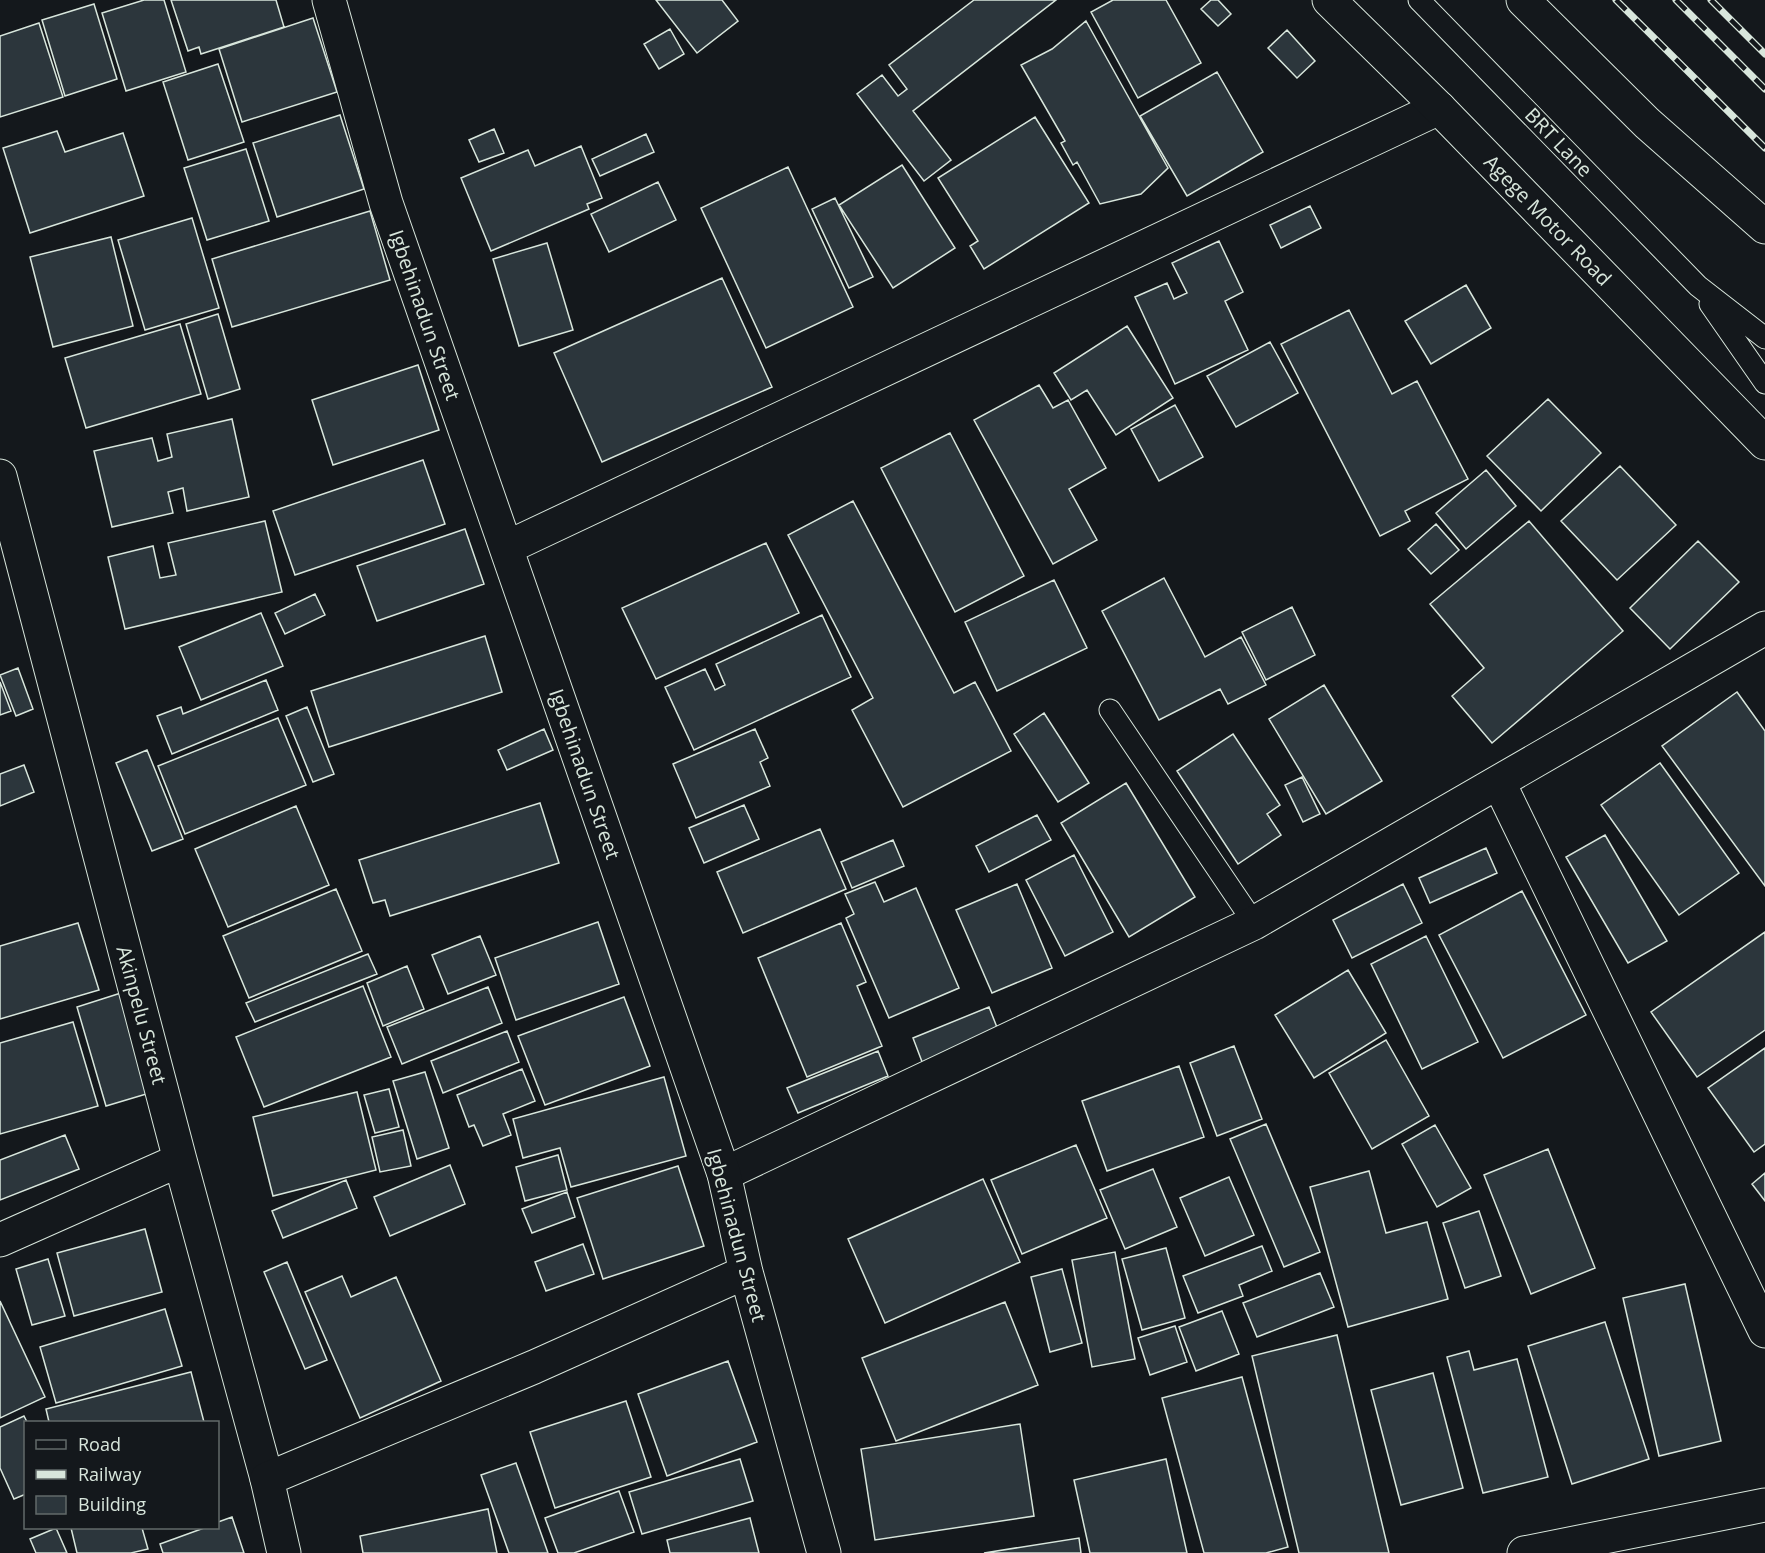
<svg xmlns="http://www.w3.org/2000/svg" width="1765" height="1553" font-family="'Open Sans',sans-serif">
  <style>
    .building { fill: #2c363c; stroke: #d8e6dc; stroke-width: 1.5 }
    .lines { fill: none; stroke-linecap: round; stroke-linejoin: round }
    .service-casing { stroke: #d8e6dc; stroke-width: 23 }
    .minor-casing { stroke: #d8e6dc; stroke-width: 35 }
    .tertiary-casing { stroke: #d8e6dc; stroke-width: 35 }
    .trunk-casing { stroke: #d8e6dc; stroke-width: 35 }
    .service { stroke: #14181c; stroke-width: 21 }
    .minor { stroke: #14181c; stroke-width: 33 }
    .tertiary { stroke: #14181c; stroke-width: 33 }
    .trunk { stroke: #14181c; stroke-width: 33 }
    .rail-casing { stroke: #d8e6dc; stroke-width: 7 }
    .rail { stroke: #14181c; stroke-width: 4.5; stroke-dasharray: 14; stroke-linecap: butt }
    .labels { text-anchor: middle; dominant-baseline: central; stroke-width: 4.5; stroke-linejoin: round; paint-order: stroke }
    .street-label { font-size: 20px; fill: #d8e6dc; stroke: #14181c }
  </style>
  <rect width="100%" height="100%" fill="#14181c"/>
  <path class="building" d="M 144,0 L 164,0 L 186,72 L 126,91 L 102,13 Z
    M 171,0 L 276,0 L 284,27 L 201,54 L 199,47 L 188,51 Z
    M 656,0 L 722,0 L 738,21 L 697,53 Z
    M 974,0 L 1056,0 L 913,111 L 951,160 L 924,181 L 857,94 L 882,75 L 898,96 L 907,89 L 889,65 Z
    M 1113,0 L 1166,0 L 1201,63 L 1138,98 L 1091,12 Z
    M 1211,0 L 1218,0 L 1231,14 L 1218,26 L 1201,9 Z
    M 94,4 L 117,79 L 65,96 L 42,20 Z
    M 313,18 L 337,92 L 242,122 L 219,49 Z
    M 1086,21 L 1168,168 L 1141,194 L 1100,204 L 1077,162 L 1073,165 L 1061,143 L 1065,141 L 1021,65 L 1052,49 Z
    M 39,23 L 63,97 L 0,117 L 0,36 Z
    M 670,29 L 684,54 L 659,69 L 644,44 Z
    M 1287,30 L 1315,61 L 1297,78 L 1268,48 Z
    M 218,64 L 244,142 L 188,160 L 163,82 Z
    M 1217,72 L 1263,152 L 1187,196 L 1140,116 Z
    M 340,115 L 364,189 L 277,217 L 253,143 Z
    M 1035,117 L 1089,203 L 984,269 L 970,246 L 978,241 L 938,178 Z
    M 494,129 L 504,153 L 479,162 L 469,140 Z
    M 57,131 L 65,152 L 123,133 L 144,196 L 30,233 L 3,148 Z
    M 646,134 L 654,152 L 600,176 L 592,159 Z
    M 581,146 L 602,198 L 587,204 L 589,209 L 491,251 L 461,178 L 528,150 L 535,166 Z
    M 246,149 L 269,221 L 207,240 L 184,168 Z
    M 902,165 L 955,248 L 893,288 L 839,205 Z
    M 788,167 L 853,307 L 766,348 L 701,208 Z
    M 658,182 L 676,220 L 609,252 L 591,214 Z
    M 835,198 L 873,277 L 849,288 L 812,209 Z
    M 1310,206 L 1321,228 L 1281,248 L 1270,225 Z
    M 370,211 L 390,280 L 232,327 L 212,259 Z
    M 192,218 L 219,308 L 145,330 L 118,240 Z
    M 111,237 L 133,326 L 53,347 L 30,257 Z
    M 1219,241 L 1243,292 L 1225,301 L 1248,350 L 1175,384 L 1135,297 L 1167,283 L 1174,299 L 1187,293 L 1172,263 Z
    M 547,243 L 573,330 L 519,346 L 493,259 Z
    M 722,278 L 772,387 L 602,462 L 554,353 Z
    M 1466,285 L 1491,328 L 1431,364 L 1405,321 Z
    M 1349,310 L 1392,394 L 1417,381 L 1468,479 L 1405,511 L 1410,521 L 1380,536 L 1281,344 Z
    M 218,314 L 240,389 L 208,399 L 186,324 Z
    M 180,324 L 201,394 L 86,428 L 65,358 Z
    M 1127,326 L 1173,398 L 1116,435 L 1087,390 L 1071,400 L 1054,373 Z
    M 1270,342 L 1298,393 L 1236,427 L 1207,376 Z
    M 418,365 L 439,430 L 333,465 L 312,400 Z
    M 1039,385 L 1053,408 L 1068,400 L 1106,468 L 1069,489 L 1097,540 L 1053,564 L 974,420 Z
    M 1548,399 L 1601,453 L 1541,511 L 1487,456 Z
    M 1175,405 L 1203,457 L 1159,481 L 1131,429 Z
    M 232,419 L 249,497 L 187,511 L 183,488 L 168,492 L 173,513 L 112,527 L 94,451 L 152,438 L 158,461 L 172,457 L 167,434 Z
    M 950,433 L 1024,576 L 955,612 L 881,468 Z
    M 423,460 L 445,524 L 295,575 L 273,511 Z
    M 1620,466 L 1676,525 L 1617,580 L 1561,521 Z
    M 1486,470 L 1516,506 L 1466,549 L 1436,513 Z
    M 853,501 L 954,693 L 975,682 L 1011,751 L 903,807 L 852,710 L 873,698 L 788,535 Z
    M 265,521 L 282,592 L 125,629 L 108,557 L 153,546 L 160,578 L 176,575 L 168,543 Z
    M 1529,521 L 1623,631 L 1492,743 L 1452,696 L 1484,668 L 1430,604 Z
    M 1436,524 L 1459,550 L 1431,574 L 1408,549 Z
    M 465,529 L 484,584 L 377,621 L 357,566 Z
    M 1698,541 L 1739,582 L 1670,649 L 1630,608 Z
    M 766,543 L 799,613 L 656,679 L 622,608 Z
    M 1164,578 L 1205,657 L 1241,637 L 1266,685 L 1228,704 L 1220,689 L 1159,720 L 1102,611 Z
    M 1054,580 L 1087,648 L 997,691 L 965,622 Z
    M 315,594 L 325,615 L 285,634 L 275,613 Z
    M 1292,607 L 1315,655 L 1266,680 L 1242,632 Z
    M 261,613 L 283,666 L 201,700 L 179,647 Z
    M 822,615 L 851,677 L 694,750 L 665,687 L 705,669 L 715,690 L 725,685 L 716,664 Z
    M 485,636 L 502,692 L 329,747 L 311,691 Z
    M 18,668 L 33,709 L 16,716 L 0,675 Z
    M 266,680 L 278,710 L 172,754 L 157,716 L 181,707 L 183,714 Z
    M 0,682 L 11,711 L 0,715 Z
    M 1324,685 L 1382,781 L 1326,814 L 1269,719 Z
    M 1737,692 L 1765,731 L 1765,886 L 1662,746 Z
    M 307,707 L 334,774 L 313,782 L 286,716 Z
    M 1044,713 L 1089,783 L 1058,802 L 1014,734 Z
    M 278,718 L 306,785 L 185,834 L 158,766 Z
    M 544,729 L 553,750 L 507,770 L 498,750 Z
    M 755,729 L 768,758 L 760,762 L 770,786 L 696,818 L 673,764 Z
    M 1233,734 L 1280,805 L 1267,814 L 1281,835 L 1238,864 L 1177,771 Z
    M 147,750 L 183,839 L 152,851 L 116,763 Z
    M 1660,763 L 1739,873 L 1679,915 L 1601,805 Z
    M 24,765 L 34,792 L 0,806 L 0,774 Z
    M 1302,777 L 1320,814 L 1303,822 L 1285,785 Z
    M 1126,783 L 1195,897 L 1129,937 L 1061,823 Z
    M 540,803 L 559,863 L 390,916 L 385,900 L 373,903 L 359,860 Z
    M 744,805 L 759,839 L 704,863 L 689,828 Z
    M 296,806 L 329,885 L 228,927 L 195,849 Z
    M 1037,815 L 1051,840 L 989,872 L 976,846 Z
    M 820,829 L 846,889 L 743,933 L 717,872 Z
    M 1605,835 L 1667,941 L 1628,963 L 1566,857 Z
    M 893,840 L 904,866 L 852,888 L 841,862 Z
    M 1486,848 L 1497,873 L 1430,903 L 1419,878 Z
    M 1074,855 L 1113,932 L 1065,956 L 1026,880 Z
    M 875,882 L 884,902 L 916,888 L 959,988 L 889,1018 L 846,918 L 854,914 L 845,894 Z
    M 1017,884 L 1052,968 L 992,993 L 956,910 Z
    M 1403,884 L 1422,923 L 1352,958 L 1333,920 Z
    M 336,889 L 362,951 L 249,998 L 223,936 Z
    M 1522,891 L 1586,1015 L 1503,1058 L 1439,935 Z
    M 598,922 L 619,984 L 516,1020 L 495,958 Z
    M 78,923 L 99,990 L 0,1019 L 0,946 Z
    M 841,923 L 866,982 L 857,986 L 882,1046 L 807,1077 L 758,958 Z
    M 1765,932 L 1765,1030 L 1697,1077 L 1651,1012 Z
    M 480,936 L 496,975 L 448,994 L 432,955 Z
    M 1426,936 L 1478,1042 L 1422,1069 L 1371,964 Z
    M 368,954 L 377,974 L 255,1022 L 246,1003 Z
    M 407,966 L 424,1009 L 383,1026 L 367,983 Z
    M 1348,970 L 1386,1033 L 1314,1078 L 1275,1015 Z
    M 363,986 L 391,1057 L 264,1107 L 236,1037 Z
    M 488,987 L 502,1023 L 402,1064 L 387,1027 Z
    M 124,992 L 153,1092 L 106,1106 L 77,1007 Z
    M 624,997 L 650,1066 L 545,1105 L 518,1036 Z
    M 989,1007 L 1000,1035 L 924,1067 L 913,1038 Z
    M 73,1022 L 98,1106 L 0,1134 L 0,1043 Z
    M 507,1031 L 519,1062 L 443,1093 L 431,1061 Z
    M 1386,1040 L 1429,1116 L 1372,1149 L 1329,1073 Z
    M 1234,1046 L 1262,1119 L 1217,1136 L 1190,1063 Z
    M 1765,1048 L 1765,1144 L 1754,1152 L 1708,1088 Z
    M 878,1051 L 888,1076 L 798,1113 L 787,1088 Z
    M 1179,1066 L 1204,1137 L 1107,1171 L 1082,1101 Z
    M 522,1069 L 535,1101 L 503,1114 L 511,1135 L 483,1146 L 474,1125 L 469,1127 L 457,1095 Z
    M 425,1072 L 449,1148 L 417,1159 L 393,1081 Z
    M 664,1077 L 686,1156 L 571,1187 L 560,1148 L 523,1158 L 513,1119 Z
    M 389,1089 L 399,1127 L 375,1133 L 364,1095 Z
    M 357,1092 L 376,1170 L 273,1196 L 253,1117 Z
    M 1266,1124 L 1320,1252 L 1284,1267 L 1230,1139 Z
    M 1435,1125 L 1471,1188 L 1437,1207 L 1402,1144 Z
    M 403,1130 L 411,1166 L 380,1172 L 372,1137 Z
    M 65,1135 L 79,1169 L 0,1200 L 0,1160 Z
    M 1076,1145 L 1107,1218 L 1022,1254 L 991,1180 Z
    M 1548,1149 L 1595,1268 L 1531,1294 L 1484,1175 Z
    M 558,1155 L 567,1190 L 525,1201 L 516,1167 Z
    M 450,1165 L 465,1204 L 390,1236 L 374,1197 Z
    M 678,1166 L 704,1246 L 603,1279 L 577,1198 Z
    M 1153,1169 L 1177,1227 L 1125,1249 L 1100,1190 Z
    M 1369,1171 L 1386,1233 L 1427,1222 L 1448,1299 L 1348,1327 L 1310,1187 Z
    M 1765,1173 L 1765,1201 L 1752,1184 Z
    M 1229,1177 L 1254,1235 L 1205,1256 L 1180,1198 Z
    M 983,1179 L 1020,1262 L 885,1323 L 848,1239 Z
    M 346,1180 L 357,1208 L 283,1238 L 272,1211 Z
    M 567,1192 L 575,1217 L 532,1233 L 522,1209 Z
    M 1479,1211 L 1501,1276 L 1465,1288 L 1443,1223 Z
    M 145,1229 L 162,1292 L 74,1316 L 57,1253 Z
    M 583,1244 L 594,1274 L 546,1291 L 535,1262 Z
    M 1262,1246 L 1272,1271 L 1239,1285 L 1243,1296 L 1198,1313 L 1183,1276 Z
    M 1166,1248 L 1185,1318 L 1142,1330 L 1122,1259 Z
    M 1115,1252 L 1135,1359 L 1092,1367 L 1072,1260 Z
    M 48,1259 L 65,1316 L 32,1325 L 16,1269 Z
    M 287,1262 L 327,1360 L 305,1369 L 264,1272 Z
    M 1062,1269 L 1082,1343 L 1050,1352 L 1031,1277 Z
    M 1320,1273 L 1334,1307 L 1257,1337 L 1243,1303 Z
    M 342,1276 L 351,1297 L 396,1277 L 441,1381 L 360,1418 L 305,1292 Z
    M 1685,1284 L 1721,1441 L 1659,1456 L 1623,1298 Z
    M 0,1301 L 45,1397 L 0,1418 Z
    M 1005,1302 L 1038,1385 L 896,1441 L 862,1358 Z
    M 165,1309 L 182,1366 L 56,1403 L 40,1347 Z
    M 1222,1311 L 1239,1354 L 1196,1371 L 1179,1327 Z
    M 1605,1322 L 1649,1459 L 1572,1484 L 1528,1346 Z
    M 1175,1326 L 1187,1362 L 1150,1375 L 1138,1338 Z
    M 1337,1335 L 1389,1553 L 1299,1553 L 1252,1356 Z
    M 1469,1351 L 1474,1370 L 1517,1359 L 1548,1477 L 1483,1493 L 1447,1357 Z
    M 728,1361 L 757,1442 L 667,1476 L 638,1394 Z
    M 191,1372 L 204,1422 L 49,1422 L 46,1409 Z
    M 1433,1373 L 1463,1488 L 1401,1505 L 1371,1390 Z
    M 1242,1377 L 1288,1547 L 1266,1553 L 1204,1553 L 1162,1398 Z
    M 626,1401 L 651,1477 L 555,1508 L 530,1432 Z
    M 24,1416 L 27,1422 L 26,1422 L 26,1494 L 14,1499 L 0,1468 L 0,1427 Z
    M 1020,1424 L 1034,1516 L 875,1540 L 861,1449 Z
    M 740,1459 L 753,1501 L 642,1534 L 629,1492 Z
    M 1166,1459 L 1187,1553 L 1090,1553 L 1074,1480 Z
    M 516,1463 L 548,1553 L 509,1553 L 481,1475 Z
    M 619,1491 L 634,1532 L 574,1553 L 558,1553 L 545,1518 Z
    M 488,1509 L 497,1553 L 363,1553 L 360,1536 Z
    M 232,1517 L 244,1553 L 163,1553 L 160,1544 L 204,1528 L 218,1528 L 218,1522 Z
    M 750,1518 L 759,1553 L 670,1553 L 667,1540 Z
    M 56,1528 L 67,1553 L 36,1553 L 30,1539 Z
    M 71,1528 L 142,1528 L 148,1549 L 131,1553 L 77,1553 Z
    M 1079,1538 L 1081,1553 L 984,1553 Z"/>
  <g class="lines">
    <defs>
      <path id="service" d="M 1419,0 L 1698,286 L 1765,338
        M 1710,304 L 1765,383
        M 1110,710 L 1254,923"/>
      <path id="minor" d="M 0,476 L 180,1160 L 267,1479
        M 1499,783 L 1765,1331
        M 724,1174 L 1254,923 L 1765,628
        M 0,1240 L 180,1160
        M 1524,1553 L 1765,1505"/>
      <path id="tertiary" d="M 329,0 L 386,203 L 724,1174 L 746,1272 L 824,1553
        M 506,548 L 1439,108
        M 284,1553 L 267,1479 L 534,1367 L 746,1272"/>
      <path id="trunk" d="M 1329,0 L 1439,108 L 1765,443
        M 1523,0 L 1647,123 L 1765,227"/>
    </defs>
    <use href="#service" class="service-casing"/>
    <use href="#minor" class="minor-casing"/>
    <use href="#tertiary" class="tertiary-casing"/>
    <use href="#trunk" class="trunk-casing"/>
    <use href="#service" class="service"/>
    <use href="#minor" class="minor"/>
    <use href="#tertiary" class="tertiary"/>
    <use href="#trunk" class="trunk"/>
    <defs>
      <path id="rail" d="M 1616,0 L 1765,148
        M 1676,0 L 1765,89
        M 1711,0 L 1765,54"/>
    </defs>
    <use href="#rail" class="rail-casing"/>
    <use href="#rail" class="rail"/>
  </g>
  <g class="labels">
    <g class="street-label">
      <text transform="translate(1559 142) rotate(46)">BRT Lane</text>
      <text transform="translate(1548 220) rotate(46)">Agege Motor Road</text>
      <text transform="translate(425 315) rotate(71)">Igbehinadun Street</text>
      <text transform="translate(585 774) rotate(71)">Igbehinadun Street</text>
      <text transform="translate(142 1015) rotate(75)">Akinpelu Street</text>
      <text transform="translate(737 1235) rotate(75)">Igbehinadun Street</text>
    </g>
  </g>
  <rect x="24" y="1421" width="195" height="108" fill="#14181c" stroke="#626a69" stroke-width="1.5"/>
  <rect x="36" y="1440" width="30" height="9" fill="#14181c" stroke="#626a69" stroke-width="1.5"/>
  <text x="78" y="1451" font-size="18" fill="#d8e6dc">Road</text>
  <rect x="36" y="1470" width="30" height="9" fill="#d8e6dc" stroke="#626a69" stroke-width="1.5"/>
  <text x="78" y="1481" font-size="18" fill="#d8e6dc">Railway</text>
  <rect x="36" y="1496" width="30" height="18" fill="#2c363c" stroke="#626a69" stroke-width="1.5"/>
  <text x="78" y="1511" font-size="18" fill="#d8e6dc">Building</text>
</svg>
